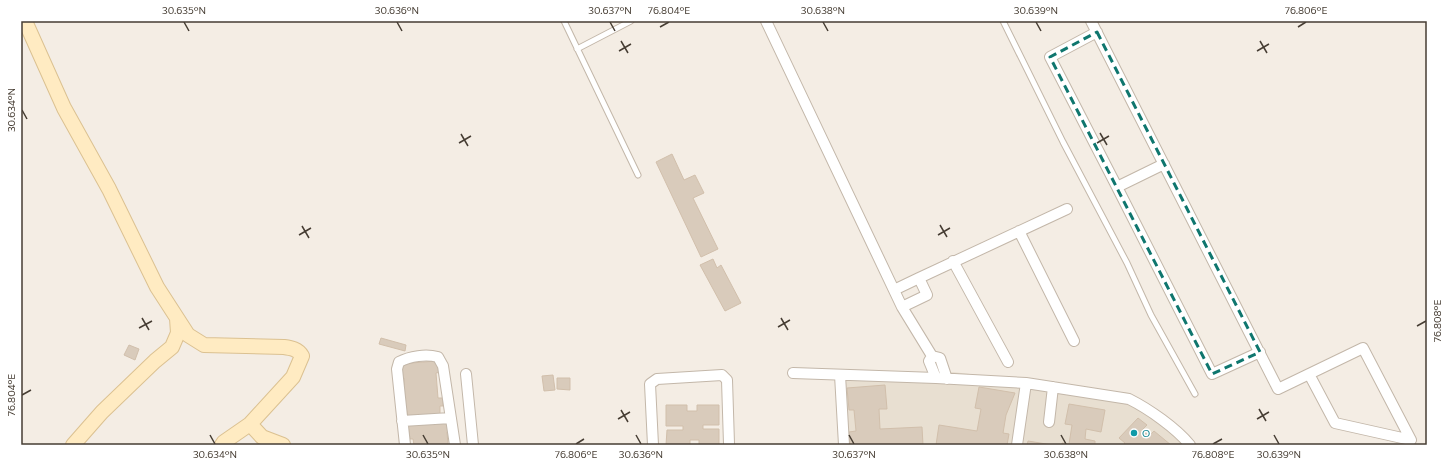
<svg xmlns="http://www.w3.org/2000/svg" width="1448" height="466" font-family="Commissioner,sans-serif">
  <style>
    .residential { fill: #e8dfd1 }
    .building { fill: #d9cbbb; stroke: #d1bfab }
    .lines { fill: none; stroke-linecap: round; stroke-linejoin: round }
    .lane-casing { stroke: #c3b7a9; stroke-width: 7 }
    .street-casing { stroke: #c3b7a9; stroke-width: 12 }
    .secondary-casing { stroke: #dbc191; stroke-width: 16 }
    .lane { stroke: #fff; stroke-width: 5 }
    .street { stroke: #fff; stroke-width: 10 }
    .secondary { stroke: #ffebc2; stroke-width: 14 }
    .marked { fill: none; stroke: #0f766e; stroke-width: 3; stroke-dasharray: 8 5; stroke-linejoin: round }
    .ticks { fill: none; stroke: #463d33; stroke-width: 1.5 }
    .culture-dot { fill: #0f9aa8; stroke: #fff; stroke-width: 1.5 }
    .labels { text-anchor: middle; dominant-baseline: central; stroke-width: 3; stroke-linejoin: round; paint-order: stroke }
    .culture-label { font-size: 10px; fill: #0d838f; stroke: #fff; text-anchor: start }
    .neatline { fill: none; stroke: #463d33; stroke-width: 1.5 }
    .ticks-label { font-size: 10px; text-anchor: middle; fill: #463d33 }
  </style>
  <rect width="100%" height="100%" fill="#f4ede4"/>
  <path class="residential" d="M 834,372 L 953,372 L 1129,393 L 1143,401 L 1195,445 L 840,445 Z"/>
  <path class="building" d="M 672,154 L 684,180 L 695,175 L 704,193 L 693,198 L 718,249 L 701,257 L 656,162 Z
    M 713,259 L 717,268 L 721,265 L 741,303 L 725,311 L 700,265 Z
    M 381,338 L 406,345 L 405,351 L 379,344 Z
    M 129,345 L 139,349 L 135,360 L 124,355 Z
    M 436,361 L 437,366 L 440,365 L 441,372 L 436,373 L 438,398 L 443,398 L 443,406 L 440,406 L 440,414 L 408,417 L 407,411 L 404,411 L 402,385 L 404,385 L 404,378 L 400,378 L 399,364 Z
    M 553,375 L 555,390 L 544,391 L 542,376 Z
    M 557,378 L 570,378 L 570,390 L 557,389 Z
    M 885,385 L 887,409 L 879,409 L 880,429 L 922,427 L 923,445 L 850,445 L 849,432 L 856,431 L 854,410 L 849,410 L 847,388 Z
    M 979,387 L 1015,393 L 1006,415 L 1003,433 L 1009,434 L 1007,445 L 936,445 L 939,425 L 977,431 L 981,409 L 975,408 Z
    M 1069,404 L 1105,410 L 1101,432 L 1086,429 L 1085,439 L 1095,441 L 1095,445 L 1062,445 L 1062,443 L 1069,444 L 1072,425 L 1065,424 Z
    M 666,405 L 687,405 L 687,411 L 697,411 L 697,405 L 719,405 L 719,425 L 703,425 L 703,429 L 719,429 L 719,445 L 699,445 L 699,440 L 690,440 L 690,445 L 666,445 L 667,430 L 683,430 L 683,426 L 666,426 Z
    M 1138,418 L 1147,425 L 1142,430 L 1149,436 L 1154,431 L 1171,445 L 1123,445 L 1125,443 L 1119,438 Z
    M 446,421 L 446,424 L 450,424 L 450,431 L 447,432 L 448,445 L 414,445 L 413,439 L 410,439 L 408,425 Z
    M 1028,441 L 1052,445 L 1027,445 Z"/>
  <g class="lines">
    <defs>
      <path id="lane" d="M 564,21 L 638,175
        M 1003,21 L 1063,142 L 1127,263 L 1151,315 L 1195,394
        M 577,49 L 631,21"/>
      <path id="street" d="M 766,21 L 902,307 L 932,356
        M 1091,21 L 1278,389 L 1363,348 L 1411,440 L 1335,423 L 1309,374
        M 1097,32 L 1050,57 L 1117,187 L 1164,164
        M 1117,187 L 1212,374 L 1260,352
        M 1019,231 L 1074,341
        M 953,261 L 1008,362
        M 894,290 L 919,278
        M 902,307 L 927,295 L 919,278 L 1067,209
        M 793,373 L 936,378 L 1026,383 L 1129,399 C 1149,409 1176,428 1190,445
        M 466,374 L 473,445
        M 840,375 L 844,445
        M 936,378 L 929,361 L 932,356 L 940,358 L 947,379
        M 402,421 L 451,418
        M 1049,422 L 1053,387
        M 405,445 L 397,369 L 399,362 C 410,356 426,354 438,357 L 443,366 L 455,445
        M 653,445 L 650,384 L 657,379 L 722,375 L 727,380 L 729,444
        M 1017,445 L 1026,383"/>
      <path id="secondary" d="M 25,21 L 64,108 L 109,189 L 157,287 L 188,335 L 204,345 L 284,347 C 291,348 298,349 302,356 L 293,377 L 250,424 L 262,437 L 283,445
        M 73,445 L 102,412 L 155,361 L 172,347 L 178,333 L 177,318
        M 222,445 L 224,442 L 250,424"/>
    </defs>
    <use href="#lane" class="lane-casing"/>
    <use href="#street" class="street-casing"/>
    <use href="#secondary" class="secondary-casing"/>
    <use href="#lane" class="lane"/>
    <use href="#street" class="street"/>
    <use href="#secondary" class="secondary"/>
  </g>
  <path class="marked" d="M 1097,32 L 1260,352 L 1212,374 L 1050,57 Z"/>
  <path class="ticks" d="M 184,22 L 189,31M 397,22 L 402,31M 610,22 L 615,31M 823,22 L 828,31M 1036,22 L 1041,31M 660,27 L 669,22M 1298,27 L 1306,22M 621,41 L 628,53M 1260,41 L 1267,53M 619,51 L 631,44M 1257,51 L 1269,44M 22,110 L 27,119M 1100,133 L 1107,145M 461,134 L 468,146M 459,143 L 471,136M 1097,143 L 1109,136M 940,225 L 947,237M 302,226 L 309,238M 299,235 L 311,228M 938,235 L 950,228M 142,318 L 149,330M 781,318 L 788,330M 1417,326 L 1426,321M 778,327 L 790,320M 139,328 L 152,321M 22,395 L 31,390M 1259,409 L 1266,421M 621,410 L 628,422M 618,419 L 630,412M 1257,419 L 1269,412M 210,435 L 215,444M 423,435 L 428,444M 636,435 L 641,444M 849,435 L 854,444M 1061,435 L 1066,444M 1274,435 L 1279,444M 576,444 L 584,439M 1213,444 L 1222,439"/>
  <circle class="culture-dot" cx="1134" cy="433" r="4"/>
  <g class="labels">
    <g class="culture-label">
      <text x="1142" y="433">O</text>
    </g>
  </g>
  <rect width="1448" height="466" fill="none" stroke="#ffffff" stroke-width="44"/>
  <rect x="22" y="22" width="1404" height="422" class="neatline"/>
  <g class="ticks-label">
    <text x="184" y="14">30.635°N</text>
    <text x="397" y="14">30.636°N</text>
    <text x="610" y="14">30.637°N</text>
    <text x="669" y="14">76.804°E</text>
    <text x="823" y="14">30.638°N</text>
    <text x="1036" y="14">30.639°N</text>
    <text x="1306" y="14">76.806°E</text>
    <text transform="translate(11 110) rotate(-90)" y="4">30.634°N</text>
    <text transform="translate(1437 321) rotate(-90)" y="4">76.808°E</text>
    <text transform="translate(11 395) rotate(-90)" y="4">76.804°E</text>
    <text x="215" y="458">30.634°N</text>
    <text x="428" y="458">30.635°N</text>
    <text x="576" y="458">76.806°E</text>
    <text x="641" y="458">30.636°N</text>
    <text x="854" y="458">30.637°N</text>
    <text x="1066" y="458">30.638°N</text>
    <text x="1213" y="458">76.808°E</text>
    <text x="1279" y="458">30.639°N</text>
  </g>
</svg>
